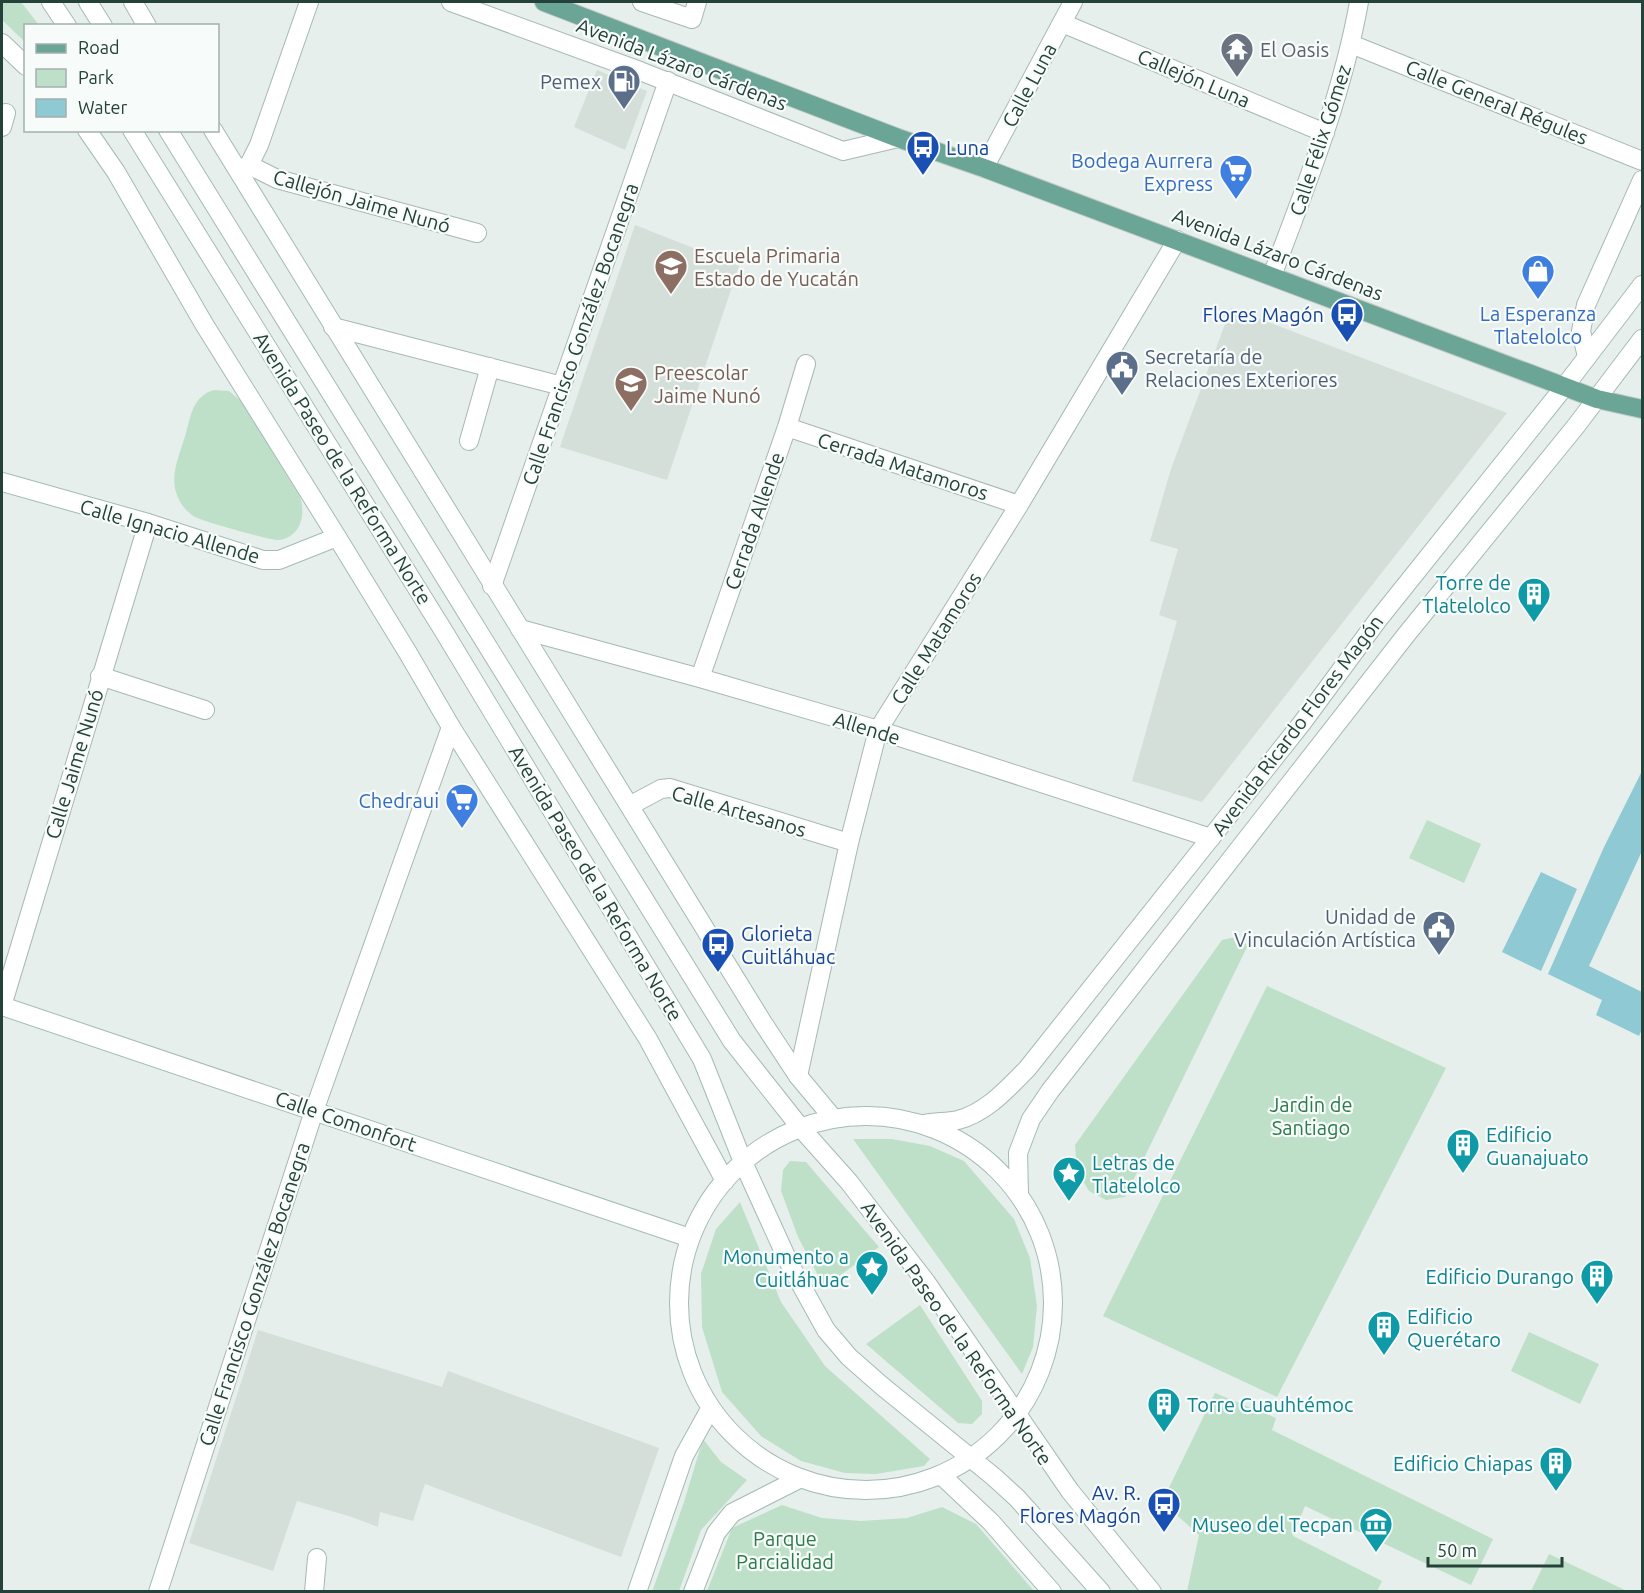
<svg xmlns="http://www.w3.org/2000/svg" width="1644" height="1593" font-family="Ubuntu,sans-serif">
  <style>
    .built { fill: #d4dfda }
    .green { fill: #bfe0c8 }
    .water { fill: #8ec9d4 }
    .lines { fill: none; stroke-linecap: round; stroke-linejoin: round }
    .street-casing { stroke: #a8b8b2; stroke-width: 20 }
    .secondary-casing { stroke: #a4bbb3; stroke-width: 20 }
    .primary-casing { stroke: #c2cac8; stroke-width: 20 }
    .street { stroke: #fff; stroke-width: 18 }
    .secondary { stroke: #fff; stroke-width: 18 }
    .primary { stroke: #6aa596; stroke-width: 18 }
    .labels { text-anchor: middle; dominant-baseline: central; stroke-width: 4.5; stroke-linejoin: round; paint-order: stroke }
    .worship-label { font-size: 20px; fill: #5b616d; stroke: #f7fbf9; text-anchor: start }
    .street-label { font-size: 20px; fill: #24423a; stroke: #f7fbf9 }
    .service-label { font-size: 20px; fill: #4e5e75; stroke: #f7fbf9; text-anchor: end }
    .transit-label { font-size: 20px; fill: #164399; stroke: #f7fbf9; text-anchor: start }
    .shop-label { font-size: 20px; fill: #366cbe; stroke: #f7fbf9; text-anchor: end }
    .education-label { font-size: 20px; fill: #785e54; stroke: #f7fbf9; text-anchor: start }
    .culture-label { font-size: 20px; fill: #0d838f; stroke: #f7fbf9; text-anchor: end }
    .park-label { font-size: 20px; fill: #2d7a4b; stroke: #f7fbf9 }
  </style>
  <rect width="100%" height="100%" fill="#e6efeb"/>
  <path class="built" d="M 597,70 L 647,91 L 625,150 L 574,127 Z
    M 635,225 L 739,266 L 667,480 L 560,447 Z
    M 1231,308 L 1507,413 L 1202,802 L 1132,781 L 1177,621 L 1159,615 L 1178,549 L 1150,541 L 1171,469 Z
    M 258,1330 L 442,1387 L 448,1371 L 659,1448 L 621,1557 L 425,1484 L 413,1521 L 380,1512 L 378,1527 L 352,1517 L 297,1501 L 273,1571 L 189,1543 Z"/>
  <path class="green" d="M 2,2 L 21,2 L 39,25 L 26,26 L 25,42 L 2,20 Z
    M 214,390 L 229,391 L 241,401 L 300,497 C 306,514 301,537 279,540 C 272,541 202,521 195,517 C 185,511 179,502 176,492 C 170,473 181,451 186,433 C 191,415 193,396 214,390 Z
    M 1427,820 L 1481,844 L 1464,883 L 1409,858 Z
    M 1236,937 L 1248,945 L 1125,1197 L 1106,1200 L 1089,1191 L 1077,1171 L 1075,1145 L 1222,940 Z
    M 1267,986 L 1446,1068 L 1277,1397 L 1103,1316 Z
    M 853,1139 L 892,1139 L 930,1146 L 964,1161 L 1014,1219 L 1030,1258 L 1037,1306 L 1033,1347 L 1022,1374 Z
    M 790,1161 L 806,1162 L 879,1247 L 824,1287 L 798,1237 L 781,1191 L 783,1170 Z
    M 740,1202 L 781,1302 L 825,1366 L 930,1459 L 924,1466 L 876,1474 L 845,1473 L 801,1461 L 761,1436 L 722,1392 L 702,1327 L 701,1274 L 716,1229 Z
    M 920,1305 L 982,1401 L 982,1414 L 972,1424 L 958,1423 L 866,1344 Z
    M 1529,1332 L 1599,1364 L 1580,1404 L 1511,1371 Z
    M 1215,1393 L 1276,1418 L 1272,1430 L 1493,1539 L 1471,1585 L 1305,1506 L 1293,1536 L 1382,1581 L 1377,1591 L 1187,1591 L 1199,1535 L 1162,1502 Z
    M 703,1439 L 721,1462 L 747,1480 L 701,1530 L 679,1591 L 652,1592 L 684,1502 Z
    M 782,1505 L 822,1518 L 861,1521 L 907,1518 L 942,1507 L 976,1524 L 1034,1591 L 707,1591 L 732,1528 Z
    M 1549,1554 L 1627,1591 L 1531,1591 Z"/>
  <path class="water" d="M 1642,771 L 1642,851 L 1589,966 L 1642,992 L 1642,1029 L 1639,1036 L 1596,1015 L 1602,1000 L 1548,974 L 1604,847 Z
    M 1541,872 L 1577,889 L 1541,971 L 1502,952 Z"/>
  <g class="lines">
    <defs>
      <path id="street" d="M 451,2 L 640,71 L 843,151 L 898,138
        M 642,2 L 692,19 L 697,2
        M 1062,23 L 1325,133
        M 1351,44 L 1642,161
        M 2,127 L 6,113
        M 249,165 L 277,179 L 477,233
        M 984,168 L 1073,2
        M 240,169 L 249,165 L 259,145 L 309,2
        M 1272,276 C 1306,186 1342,97 1359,2
        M 333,327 L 562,386
        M 1587,357 L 1581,331 L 1586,305 L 1642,180
        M 787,427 L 1019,505
        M 469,441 L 490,367
        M 492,586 L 668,81
        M 520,629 L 700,678 L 878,730 L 1211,838
        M 100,676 L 205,710
        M 700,678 L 787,427 L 806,364
        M 631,805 L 661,789 L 670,788 L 849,843
        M 2,1006 L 148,523
        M 798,1076 L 849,843 L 878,730 L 1019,505 L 1177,240
        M 158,1592 L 314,1111 L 451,727
        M 314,1592 L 317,1558"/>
      <path id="secondary" d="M 51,2 L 67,26
        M 88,2 L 103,26
        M 133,2 L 147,26
        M 2,43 L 26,66
        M 87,130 L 116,172 L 204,324 L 337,537 L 408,653 L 451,727 L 648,1039 L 725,1181
        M 132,130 L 443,630 L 702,1059 L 743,1162 L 789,1263 L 826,1330 L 849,1357 L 882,1386 L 994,1477 L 1017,1498 L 1101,1592
        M 168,130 L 732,1041 L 800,1127 L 849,1182 L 926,1282 L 1070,1491 L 1152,1592
        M 213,130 L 763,1023 L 798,1076 L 833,1118
        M 2,482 L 148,523 L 263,560 L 279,560 L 337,537
        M 2,1006 L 690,1238
        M679 1303a187 187 0 1 1 374 0a187 187 0 1 1-374 0Z
        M 924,1124 C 935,1122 947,1122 958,1120 C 986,1113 1007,1089 1027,1069 L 1302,723 L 1377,621 L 1565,386 L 1642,285
        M 1019,1194 L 1018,1153 L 1031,1119 L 1050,1091 L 1406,635 L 1576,426 L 1642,339
        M 941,1475 L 991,1522 L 1052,1592
        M 637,1592 L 684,1456 L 710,1409
        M 693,1592 L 716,1533 L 732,1513 L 799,1479"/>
      <path id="primary" d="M 544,2 L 898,138 L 984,168 L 1597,399 L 1642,409"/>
    </defs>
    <use href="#street" class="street-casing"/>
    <use href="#secondary" class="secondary-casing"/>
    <use href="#primary" class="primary-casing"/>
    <use href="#street" class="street"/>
    <use href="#secondary" class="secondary"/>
    <use href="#primary" class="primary"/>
  </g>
  <defs>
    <symbol id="temple-pin" viewBox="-11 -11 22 30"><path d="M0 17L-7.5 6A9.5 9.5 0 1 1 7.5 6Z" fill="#6b7280" stroke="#f7fbf9"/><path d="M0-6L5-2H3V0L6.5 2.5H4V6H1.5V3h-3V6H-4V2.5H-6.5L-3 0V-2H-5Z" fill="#fff"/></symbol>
    <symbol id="fuel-pin" viewBox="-11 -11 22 30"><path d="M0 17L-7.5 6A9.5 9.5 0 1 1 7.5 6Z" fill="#5c6f8a" stroke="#f7fbf9"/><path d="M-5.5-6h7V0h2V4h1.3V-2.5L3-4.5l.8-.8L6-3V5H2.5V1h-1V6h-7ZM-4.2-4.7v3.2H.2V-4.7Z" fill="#fff"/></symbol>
    <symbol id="bus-pin" viewBox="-11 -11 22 30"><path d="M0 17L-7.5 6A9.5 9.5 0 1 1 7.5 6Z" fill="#1a4fb4" stroke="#f7fbf9"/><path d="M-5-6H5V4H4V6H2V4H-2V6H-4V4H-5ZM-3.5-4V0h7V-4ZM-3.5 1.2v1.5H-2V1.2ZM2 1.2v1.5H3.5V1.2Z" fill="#fff"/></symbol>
    <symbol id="supermarket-pin" viewBox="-11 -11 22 30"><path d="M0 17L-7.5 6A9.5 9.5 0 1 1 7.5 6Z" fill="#3f7fe0" stroke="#f7fbf9"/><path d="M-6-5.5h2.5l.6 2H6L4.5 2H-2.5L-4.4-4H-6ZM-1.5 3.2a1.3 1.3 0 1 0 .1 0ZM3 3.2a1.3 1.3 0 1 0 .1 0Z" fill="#fff"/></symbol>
    <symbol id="school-pin" viewBox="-11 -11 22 30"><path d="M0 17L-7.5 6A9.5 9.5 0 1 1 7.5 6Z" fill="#8d6e63" stroke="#f7fbf9"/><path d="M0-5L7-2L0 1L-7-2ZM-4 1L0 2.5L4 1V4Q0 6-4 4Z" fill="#fff"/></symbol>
    <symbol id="shop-pin" viewBox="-11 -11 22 30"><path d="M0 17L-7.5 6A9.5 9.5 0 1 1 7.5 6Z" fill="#3f7fe0" stroke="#f7fbf9"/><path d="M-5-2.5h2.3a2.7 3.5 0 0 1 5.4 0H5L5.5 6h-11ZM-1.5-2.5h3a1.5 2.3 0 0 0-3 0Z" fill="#fff"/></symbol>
    <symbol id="civic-pin" viewBox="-11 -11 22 30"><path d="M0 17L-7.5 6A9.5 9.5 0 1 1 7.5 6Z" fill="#5c6f8a" stroke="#f7fbf9"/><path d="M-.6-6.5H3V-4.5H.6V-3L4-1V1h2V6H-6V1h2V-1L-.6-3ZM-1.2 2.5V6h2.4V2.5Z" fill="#fff"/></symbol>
    <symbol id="building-pin" viewBox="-11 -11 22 30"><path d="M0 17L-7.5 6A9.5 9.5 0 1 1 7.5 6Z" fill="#0f9aa8" stroke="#f7fbf9"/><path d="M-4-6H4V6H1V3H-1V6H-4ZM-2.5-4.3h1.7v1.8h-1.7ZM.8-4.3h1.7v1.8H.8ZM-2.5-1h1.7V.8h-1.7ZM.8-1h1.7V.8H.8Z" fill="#fff"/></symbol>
    <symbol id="sight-pin" viewBox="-11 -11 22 30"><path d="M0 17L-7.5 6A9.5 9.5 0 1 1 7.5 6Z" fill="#0f9aa8" stroke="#f7fbf9"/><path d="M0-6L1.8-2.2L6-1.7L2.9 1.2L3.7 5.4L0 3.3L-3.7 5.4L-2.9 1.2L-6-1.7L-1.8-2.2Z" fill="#fff"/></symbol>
    <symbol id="museum-pin" viewBox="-11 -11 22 30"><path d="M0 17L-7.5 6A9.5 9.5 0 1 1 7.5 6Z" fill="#0f9aa8" stroke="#f7fbf9"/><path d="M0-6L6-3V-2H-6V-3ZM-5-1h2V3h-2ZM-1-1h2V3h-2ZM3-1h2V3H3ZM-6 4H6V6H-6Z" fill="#fff"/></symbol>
  </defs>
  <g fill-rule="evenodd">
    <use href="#temple-pin" x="1218" y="30" width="38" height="52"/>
    <use href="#fuel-pin" x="605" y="62" width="38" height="52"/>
    <use href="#bus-pin" x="904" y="128" width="38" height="52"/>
    <use href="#supermarket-pin" x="1217" y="152" width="38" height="52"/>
    <use href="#school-pin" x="652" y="247" width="38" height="52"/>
    <use href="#shop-pin" x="1519" y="252" width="38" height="52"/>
    <use href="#bus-pin" x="1328" y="295" width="38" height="52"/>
    <use href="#civic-pin" x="1103" y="348" width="38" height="52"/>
    <use href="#school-pin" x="612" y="364" width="38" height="52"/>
    <use href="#building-pin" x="1515" y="575" width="38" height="52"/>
    <use href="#supermarket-pin" x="443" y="781" width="38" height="52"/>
    <use href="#civic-pin" x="1420" y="908" width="38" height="52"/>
    <use href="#bus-pin" x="699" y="925" width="38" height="52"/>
    <use href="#building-pin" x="1444" y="1126" width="38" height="52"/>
    <use href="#sight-pin" x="1050" y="1154" width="38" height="52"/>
    <use href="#sight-pin" x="853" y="1248" width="38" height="52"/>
    <use href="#building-pin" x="1578" y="1257" width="38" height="52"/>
    <use href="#building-pin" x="1365" y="1308" width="38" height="52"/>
    <use href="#building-pin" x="1145" y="1385" width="38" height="52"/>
    <use href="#building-pin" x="1537" y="1444" width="38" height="52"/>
    <use href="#bus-pin" x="1145" y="1485" width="38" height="52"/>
    <use href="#museum-pin" x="1357" y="1505" width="38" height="52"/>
  </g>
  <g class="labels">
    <g class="worship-label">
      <text x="1260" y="49">El Oasis</text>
    </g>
    <g class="street-label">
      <text transform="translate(682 64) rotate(21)">Avenida Lázaro Cárdenas</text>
      <text transform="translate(1194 78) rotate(23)">Callejón Luna</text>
      <text transform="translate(1029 85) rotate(-62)">Calle Luna</text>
      <text transform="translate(1497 102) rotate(22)">Calle General Régules</text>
      <text transform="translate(1320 140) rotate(-72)">Calle Félix Gómez</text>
      <text transform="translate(362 201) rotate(16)">Callejón Jaime Nunó</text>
      <text transform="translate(1278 254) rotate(21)">Avenida Lázaro Cárdenas</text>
      <text transform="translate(580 334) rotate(-71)">Calle Francisco González Bocanegra</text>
      <text transform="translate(903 466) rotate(18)">Cerrada Matamoros</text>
      <text transform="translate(343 468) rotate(58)">Avenida Paseo de la Reforma Norte</text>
      <text transform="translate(754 521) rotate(-71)">Cerrada Allende</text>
      <text transform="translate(170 531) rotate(16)">Calle Ignacio Allende</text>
      <text transform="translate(936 638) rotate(-58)">Calle Matamoros</text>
      <text transform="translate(1297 725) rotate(-53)">Avenida Ricardo Flores Magón</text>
      <text transform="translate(867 728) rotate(17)">Allende</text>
      <text transform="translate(74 764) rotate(-73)">Calle Jaime Nunó</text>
      <text transform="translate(739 811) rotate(16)">Calle Artesanos</text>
      <text transform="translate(596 883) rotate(59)">Avenida Paseo de la Reforma Norte</text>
      <text transform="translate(346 1121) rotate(19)">Calle Comonfort</text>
      <text transform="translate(254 1294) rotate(-72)">Calle Francisco González Bocanegra</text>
      <text transform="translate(957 1333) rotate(55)">Avenida Paseo de la Reforma Norte</text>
    </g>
    <g class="service-label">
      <text x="601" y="81">Pemex</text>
      <text x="1145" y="356" text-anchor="start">Secretaría de<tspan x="1145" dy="23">Relaciones Exteriores</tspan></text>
      <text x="1416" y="916">Unidad de<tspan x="1416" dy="23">Vinculación Artística</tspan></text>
    </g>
    <g class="transit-label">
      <text x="946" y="147">Luna</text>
      <text x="1324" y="314" text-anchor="end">Flores Magón</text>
      <text x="741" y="933">Glorieta<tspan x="741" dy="23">Cuitláhuac</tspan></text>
      <text x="1141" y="1492" text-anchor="end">Av. R.<tspan x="1141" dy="23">Flores Magón</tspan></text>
    </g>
    <g class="shop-label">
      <text x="1213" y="160">Bodega Aurrera<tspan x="1213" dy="23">Express</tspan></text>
      <text x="1538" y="313" text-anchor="middle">La Esperanza<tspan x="1538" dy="23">Tlatelolco</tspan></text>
      <text x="439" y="800">Chedraui</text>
    </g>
    <g class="education-label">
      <text x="694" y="255">Escuela Primaria<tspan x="694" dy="23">Estado de Yucatán</tspan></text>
      <text x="654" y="372">Preescolar<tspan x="654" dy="23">Jaime Nunó</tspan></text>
    </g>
    <g class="culture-label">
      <text x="1511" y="582">Torre de<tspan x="1511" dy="23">Tlatelolco</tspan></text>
      <text x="1486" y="1134" text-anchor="start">Edificio<tspan x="1486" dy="23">Guanajuato</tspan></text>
      <text x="1092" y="1162" text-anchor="start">Letras de<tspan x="1092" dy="23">Tlatelolco</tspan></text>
      <text x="849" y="1256">Monumento a<tspan x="849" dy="23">Cuitláhuac</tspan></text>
      <text x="1574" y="1276">Edificio Durango</text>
      <text x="1407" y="1316" text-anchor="start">Edificio<tspan x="1407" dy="23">Querétaro</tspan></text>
      <text x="1187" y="1404" text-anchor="start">Torre Cuauhtémoc</text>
      <text x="1533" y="1463">Edificio Chiapas</text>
      <text x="1353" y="1524">Museo del Tecpan</text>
    </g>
    <g class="park-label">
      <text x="1311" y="1104">Jardin de<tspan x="1311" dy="23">Santiago</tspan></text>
      <text x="785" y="1538">Parque<tspan x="785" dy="23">Parcialidad</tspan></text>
    </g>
  </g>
  <rect width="1644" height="1593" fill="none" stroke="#24423a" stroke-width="6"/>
  <rect x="24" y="24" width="195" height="108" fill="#f7fbf9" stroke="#a3b1ad" stroke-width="1.5"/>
  <rect x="36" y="44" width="30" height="9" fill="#6aa596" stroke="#a3b1ad" stroke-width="1.5"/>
  <text x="78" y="54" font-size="18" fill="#24423a">Road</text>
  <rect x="36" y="69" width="30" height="18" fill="#bfe0c8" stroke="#a3b1ad" stroke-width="1.5"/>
  <text x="78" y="84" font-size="18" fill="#24423a">Park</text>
  <rect x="36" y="99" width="30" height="18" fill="#8ec9d4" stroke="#a3b1ad" stroke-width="1.5"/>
  <text x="78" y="114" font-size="18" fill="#24423a">Water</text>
  <path d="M1428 1557v9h134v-9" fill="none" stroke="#24423a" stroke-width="3"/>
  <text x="1437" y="1557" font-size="18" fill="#24423a" stroke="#f7fbf9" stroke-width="4.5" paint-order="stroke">50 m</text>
</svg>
